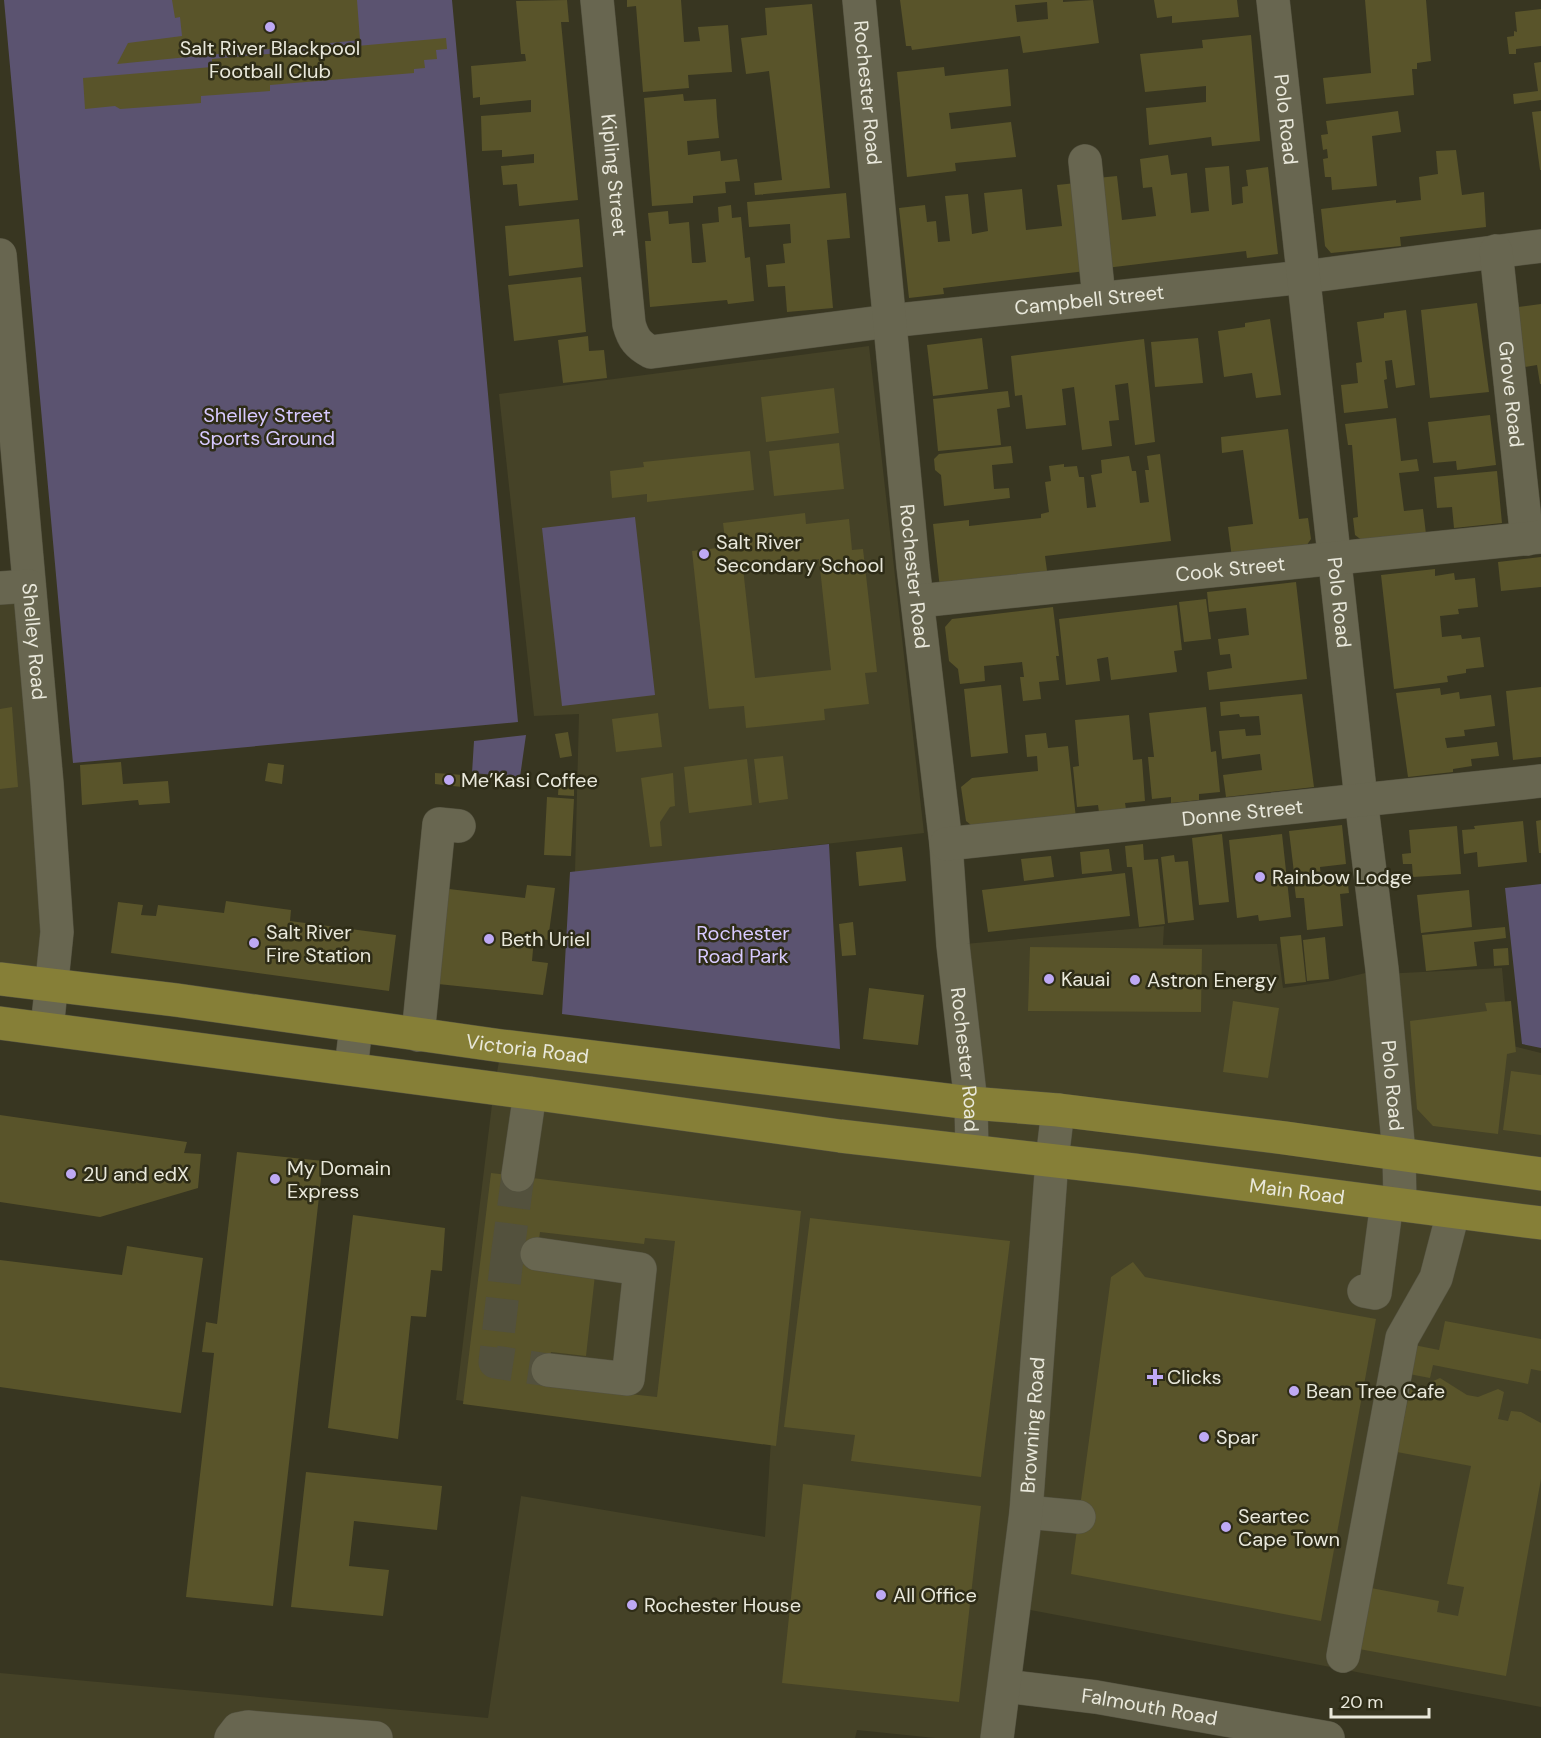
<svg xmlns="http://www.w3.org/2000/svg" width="1541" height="1738" font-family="'DM Sans',sans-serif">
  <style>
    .built { fill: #454227 }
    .green { fill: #5b5370 }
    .building { fill: #59542a; fill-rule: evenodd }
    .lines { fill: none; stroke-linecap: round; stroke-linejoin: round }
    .minor-tunnel { stroke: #53513d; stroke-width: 33; stroke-dasharray: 33 16; stroke-linecap: butt }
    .minor-casing { stroke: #545240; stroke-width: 34 }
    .major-casing { stroke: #545240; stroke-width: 34 }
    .minor { stroke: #686650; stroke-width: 33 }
    .major { stroke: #867f37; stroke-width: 33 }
    .poi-dot { fill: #bea9f4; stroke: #2e2c17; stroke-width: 2 }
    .labels { text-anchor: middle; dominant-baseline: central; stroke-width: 5; stroke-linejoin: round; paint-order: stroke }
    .poi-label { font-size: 20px; fill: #e9e8db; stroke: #2e2c17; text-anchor: start }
    .street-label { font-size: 20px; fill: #e9e8db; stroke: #2e2c17 }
    .park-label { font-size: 20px; fill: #d8caff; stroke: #2e2c17 }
  </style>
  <rect width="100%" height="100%" fill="#383621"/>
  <path class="built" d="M 869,346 L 924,833 L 575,872 L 579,714 L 534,716 L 499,394 Z
    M 29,586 L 51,985 L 0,979 L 0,588 Z
    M 1164,926 L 1163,945 L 1277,944 L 1283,988 L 1332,981 L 1382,969 L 1382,974 L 1502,968 L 1509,1045 L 1541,1053 L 1541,1707 L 1015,1607 L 997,1738 L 935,1738 L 857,1730 L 855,1738 L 0,1738 L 0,1673 L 488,1718 L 521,1496 L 765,1537 L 771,1439 L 456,1400 L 494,1088 L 502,1046 L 970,1103 L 953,945 Z"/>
  <path class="green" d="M 4,0 L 452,0 L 518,722 L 73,763 Z
    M 635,517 L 655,695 L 562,706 L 542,528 Z
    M 526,735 L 520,777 L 472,773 L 474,741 Z
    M 829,844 L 840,1049 L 562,1014 L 570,872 Z
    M 1541,884 L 1541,1048 L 1522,1044 L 1505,888 Z"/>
  <path class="building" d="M 172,0 L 357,0 L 360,40 L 117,64 L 128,43 L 182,36 L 180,17 L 175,18 Z
    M 567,0 L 569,22 L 561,22 L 578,200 L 519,206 L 517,184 L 503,185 L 501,166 L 534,163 L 534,154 L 502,157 L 502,150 L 482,151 L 481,116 L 531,112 L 531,100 L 480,105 L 480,97 L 473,98 L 471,66 L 526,61 L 525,54 L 521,54 L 516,1 Z
    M 627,0 L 681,0 L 684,42 L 700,41 L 698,27 L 728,25 L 732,72 L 688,75 L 689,88 L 643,92 L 636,6 L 627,7 Z
    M 900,0 L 1063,0 L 1063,2 L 1093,0 L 1099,43 L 1023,53 L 1020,36 L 912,50 L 911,46 L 906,46 ZM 1047,2 L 1048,19 L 1017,22 L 1015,5 Z
    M 1154,0 L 1237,0 L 1239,17 L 1172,23 L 1172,16 L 1157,18 Z
    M 1365,0 L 1426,0 L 1431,61 L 1417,63 L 1417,69 L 1412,69 L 1414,95 L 1326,104 L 1323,78 L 1371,73 Z
    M 812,4 L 830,188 L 755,195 L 754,183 L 782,180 L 769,71 L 746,74 L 741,38 L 767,35 L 765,8 Z
    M 1541,9 L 1541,46 L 1516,49 L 1516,54 L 1509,54 L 1507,37 L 1514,36 L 1514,31 L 1517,32 L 1515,12 Z
    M 1251,35 L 1260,141 L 1212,146 L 1211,137 L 1149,145 L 1146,108 L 1206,102 L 1206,86 L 1145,92 L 1140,54 L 1203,48 L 1202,40 Z
    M 446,38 L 447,49 L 436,50 L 437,59 L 424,60 L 425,68 L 414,69 L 414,73 L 270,85 L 270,91 L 201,96 L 201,103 L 120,109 L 115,106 L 85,109 L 83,78 L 212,67 L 212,59 Z
    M 1541,62 L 1541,100 L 1514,104 L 1513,94 L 1538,91 L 1534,63 Z
    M 944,67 L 945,76 L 1008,69 L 1011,106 L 949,113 L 951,129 L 1011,122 L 1016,157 L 955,163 L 956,171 L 907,177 L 897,72 Z
    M 683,94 L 684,101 L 716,99 L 717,117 L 719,138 L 687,141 L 688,155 L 720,151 L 721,161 L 737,159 L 740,181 L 725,182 L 726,193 L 693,196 L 693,203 L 652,206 L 644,98 Z
    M 1398,111 L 1401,132 L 1372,136 L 1377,186 L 1332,190 L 1331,177 L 1325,177 L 1323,159 L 1328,158 L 1327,149 L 1323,150 L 1321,135 L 1328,134 L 1326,121 Z
    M 1541,111 L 1541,170 L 1540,170 L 1532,112 Z
    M 1456,150 L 1462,195 L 1484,192 L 1486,227 L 1400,237 L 1401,246 L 1331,253 L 1325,246 L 1321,209 L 1396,200 L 1396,203 L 1421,200 L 1419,177 L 1438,174 L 1436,151 Z
    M 1168,155 L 1171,175 L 1187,173 L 1191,213 L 1209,211 L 1205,168 L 1229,166 L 1232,205 L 1243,203 L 1242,187 L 1248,186 L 1246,170 L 1268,167 L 1278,254 L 1247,258 L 1246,251 L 1106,268 L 1097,178 L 1117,176 L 1122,220 L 1156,216 L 1152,187 L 1143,188 L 1140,159 Z
    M 1076,183 L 1086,271 L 943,288 L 944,294 L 909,298 L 899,208 L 925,205 L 927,222 L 936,221 L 938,242 L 950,241 L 945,196 L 968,194 L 972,234 L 988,231 L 984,193 L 1022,189 L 1026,230 L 1062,226 L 1057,185 Z
    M 846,193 L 850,238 L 827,240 L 833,308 L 787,312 L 785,286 L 768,287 L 766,265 L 785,263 L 783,244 L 791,243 L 790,224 L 749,227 L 747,202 Z
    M 731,205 L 732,218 L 741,217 L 745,258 L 750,257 L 754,301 L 728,304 L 727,300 L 650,307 L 645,241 L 651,241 L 648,213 L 668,211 L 669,224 L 689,222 L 692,263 L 698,263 L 706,262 L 702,224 L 719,222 L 718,207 Z
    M 579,219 L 583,267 L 509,276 L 505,226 Z
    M 581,277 L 586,332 L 514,341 L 508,285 Z
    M 1477,303 L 1489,392 L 1430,398 L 1421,310 Z
    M 1541,304 L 1541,384 L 1540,384 L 1537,365 L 1525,367 L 1518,307 Z
    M 1406,310 L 1415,385 L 1396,388 L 1392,360 L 1385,361 L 1387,379 L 1384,380 L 1388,408 L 1344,413 L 1341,385 L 1358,383 L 1356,363 L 1362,362 L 1357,322 L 1384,318 L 1384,313 Z
    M 1270,319 L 1281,395 L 1256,398 L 1252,373 L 1224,377 L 1218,331 L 1245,327 L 1245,323 Z
    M 588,336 L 589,351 L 604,350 L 607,378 L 563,383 L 558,340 Z
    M 982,338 L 988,389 L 933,396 L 927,345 Z
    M 1198,338 L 1203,383 L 1155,387 L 1151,342 Z
    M 1144,339 L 1155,442 L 1135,445 L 1128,383 L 1115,385 L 1119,420 L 1109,421 L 1112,446 L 1082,450 L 1074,387 L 1062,389 L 1066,425 L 1026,429 L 1022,395 L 1015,396 L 1011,356 Z
    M 834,388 L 839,433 L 766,442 L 761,397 Z
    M 1008,391 L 1010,407 L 997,409 L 1001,445 L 938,451 L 933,399 Z
    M 1490,415 L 1496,465 L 1457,470 L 1456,461 L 1433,463 L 1428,422 Z
    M 1396,418 L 1401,461 L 1417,459 L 1419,471 L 1399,473 L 1404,511 L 1423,509 L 1426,534 L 1363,541 L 1355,535 L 1353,518 L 1358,517 L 1352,445 L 1348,445 L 1345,424 Z
    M 1288,429 L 1299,519 L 1308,518 L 1311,539 L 1304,549 L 1232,558 L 1228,527 L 1253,524 L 1243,450 L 1222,453 L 1221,437 Z
    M 839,443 L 844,489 L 774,496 L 769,451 Z
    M 1011,446 L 1013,463 L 992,465 L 994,489 L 1009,488 L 1010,498 L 944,506 L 941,475 L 935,470 L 934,459 L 939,454 Z
    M 750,451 L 754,490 L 647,502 L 647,494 L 612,498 L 610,471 L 644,467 L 643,462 Z
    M 1160,454 L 1171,541 L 1045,556 L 1048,578 L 940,589 L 933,524 L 969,520 L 969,526 L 1041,518 L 1041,514 L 1049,512 L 1045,482 L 1051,481 L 1049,466 L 1064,464 L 1064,467 L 1077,466 L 1079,477 L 1084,477 L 1087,508 L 1096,507 L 1091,475 L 1102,473 L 1101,460 L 1129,456 L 1132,471 L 1136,471 L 1140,503 L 1149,502 L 1145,470 L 1149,470 L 1147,456 Z
    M 1497,471 L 1502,523 L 1454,528 L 1452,507 L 1437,508 L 1434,477 Z
    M 805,513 L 806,524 L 849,519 L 852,550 L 863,549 L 877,672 L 865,673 L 869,704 L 824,709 L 825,720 L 746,728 L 744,706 L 709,709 L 692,551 L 726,547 L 723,523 ZM 819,559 L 831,670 L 755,678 L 743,568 Z
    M 1541,557 L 1541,587 L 1501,591 L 1498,562 Z
    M 1435,569 L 1435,576 L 1454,573 L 1455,580 L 1475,578 L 1478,607 L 1458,609 L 1459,614 L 1440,616 L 1442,637 L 1461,635 L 1462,639 L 1480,637 L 1484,667 L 1466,669 L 1466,673 L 1447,676 L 1448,682 L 1394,689 L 1381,575 Z
    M 1296,582 L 1307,679 L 1209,690 L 1207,672 L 1232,668 L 1230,654 L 1220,655 L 1218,639 L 1249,635 L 1246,608 L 1209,612 L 1207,592 Z
    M 1206,599 L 1211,639 L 1184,642 L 1179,602 Z
    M 1177,605 L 1182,650 L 1174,651 L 1177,672 L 1111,680 L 1108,657 L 1097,659 L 1100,681 L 1066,685 L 1059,619 Z
    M 1053,607 L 1059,656 L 1056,656 L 1059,680 L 1039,682 L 1041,699 L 1023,701 L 1020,677 L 1024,677 L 1022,662 L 984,666 L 985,681 L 960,684 L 958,669 L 949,661 L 945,627 L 952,619 Z
    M 1001,685 L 1008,753 L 971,757 L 964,689 Z
    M 1541,687 L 1541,757 L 1513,760 L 1506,691 Z
    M 1440,688 L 1441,695 L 1459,692 L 1460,699 L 1491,695 L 1495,726 L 1464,730 L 1465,736 L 1445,738 L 1447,748 L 1497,742 L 1499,756 L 1471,759 L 1472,766 L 1453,769 L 1453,772 L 1408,777 L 1396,693 Z
    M 1302,694 L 1314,787 L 1226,797 L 1223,775 L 1262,770 L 1260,754 L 1222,759 L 1219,731 L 1245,729 L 1246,736 L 1261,735 L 1259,716 L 1240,717 L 1239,714 L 1221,716 L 1220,702 Z
    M 12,707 L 18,787 L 0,789 L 0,709 Z
    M 1206,707 L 1211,752 L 1216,751 L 1220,792 L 1199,794 L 1199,800 L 1171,803 L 1171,797 L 1152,799 L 1148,757 L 1154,757 L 1149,713 Z
    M 658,713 L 662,747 L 616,752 L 612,719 Z
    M 1129,715 L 1133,760 L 1142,759 L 1145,801 L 1125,803 L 1126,809 L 1099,812 L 1098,805 L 1077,807 L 1073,767 L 1079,766 L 1075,720 Z
    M 568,732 L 572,756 L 560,758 L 555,734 Z
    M 1046,733 L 1048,748 L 1068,746 L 1076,818 L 976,829 L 966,821 L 961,787 L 972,778 L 1038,771 L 1037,756 L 1027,757 L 1025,735 Z
    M 783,756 L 788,799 L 759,803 L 754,759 Z
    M 747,759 L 752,805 L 689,813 L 684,767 Z
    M 121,762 L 123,784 L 168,781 L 170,803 L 139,805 L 138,800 L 82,805 L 80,765 Z
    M 268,763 L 284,765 L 282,784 L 265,781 Z
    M 435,773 L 463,775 L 462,787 L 435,784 Z
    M 673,773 L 675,806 L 670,807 L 660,822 L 662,846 L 650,847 L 641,778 Z
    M 559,779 L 574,780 L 574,796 L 558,795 Z
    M 547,797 L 574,799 L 571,856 L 544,855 Z
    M 1541,820 L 1541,853 L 1539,853 L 1536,821 Z
    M 1523,821 L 1527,862 L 1478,867 L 1477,852 L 1464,854 L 1462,830 L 1475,829 L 1474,826 Z
    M 1342,825 L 1346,864 L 1320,867 L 1321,877 L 1295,881 L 1289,831 Z
    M 1457,826 L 1461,874 L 1413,877 L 1412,864 L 1403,864 L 1402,854 L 1411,853 L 1409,830 Z
    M 1222,834 L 1229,902 L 1199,905 L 1192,838 Z
    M 1282,834 L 1291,917 L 1259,921 L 1258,915 L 1237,918 L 1229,840 Z
    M 1143,844 L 1144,860 L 1158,859 L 1165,924 L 1139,927 L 1132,867 L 1127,867 L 1125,846 Z
    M 902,847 L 906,881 L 859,886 L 856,852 Z
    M 1109,849 L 1112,871 L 1082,874 L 1080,852 Z
    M 1174,855 L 1175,862 L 1188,861 L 1194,920 L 1168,923 L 1161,857 Z
    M 1051,856 L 1054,877 L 1024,881 L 1021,859 Z
    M 1125,873 L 1130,916 L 988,932 L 982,890 Z
    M 1347,876 L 1349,893 L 1340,894 L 1343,926 L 1307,930 L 1304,898 L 1296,898 L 1294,882 Z
    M 527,885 L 555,888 L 548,940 L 534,938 L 532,961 L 548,963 L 543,995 L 438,984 L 449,889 L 525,898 Z
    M 1469,890 L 1472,927 L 1421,933 L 1417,895 Z
    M 226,901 L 291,910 L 290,921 L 396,935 L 389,991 L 111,953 L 118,902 L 143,905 L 141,915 L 156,916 L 158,905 L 224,913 Z
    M 853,922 L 856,955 L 842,956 L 839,924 Z
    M 1505,927 L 1506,938 L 1474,942 L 1477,966 L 1426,971 L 1422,935 Z
    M 1301,935 L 1306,982 L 1285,984 L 1280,937 Z
    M 1325,937 L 1329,979 L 1307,981 L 1303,940 Z
    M 1030,947 L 1202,949 L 1201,1012 L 1028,1011 Z
    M 1508,948 L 1509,965 L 1494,966 L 1493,949 Z
    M 869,988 L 924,995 L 918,1045 L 863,1039 Z
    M 1233,1001 L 1279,1008 L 1268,1078 L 1223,1072 Z
    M 1511,1001 L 1516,1052 L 1507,1054 L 1498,1134 L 1433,1126 L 1417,1109 L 1410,1021 L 1487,1011 L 1485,1003 Z
    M 1511,1071 L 1541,1075 L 1541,1135 L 1503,1130 Z
    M 0,1115 L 187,1142 L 184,1153 L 201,1154 L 198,1188 L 100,1217 L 0,1202 Z
    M 237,1152 L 323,1161 L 273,1606 L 186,1597 L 214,1353 L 202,1352 L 206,1322 L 217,1324 Z
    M 491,1173 L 801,1211 L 776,1446 L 463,1404 ZM 540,1232 L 644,1244 L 645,1238 L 675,1241 L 657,1397 L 547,1385 L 551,1352 L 586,1356 L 595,1275 L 535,1268 Z
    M 353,1215 L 445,1228 L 442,1271 L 431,1270 L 426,1317 L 411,1316 L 398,1439 L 328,1428 Z
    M 810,1218 L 1010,1241 L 981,1477 L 851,1461 L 855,1435 L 784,1427 Z
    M 127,1246 L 203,1258 L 181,1413 L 0,1387 L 0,1260 L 122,1275 Z
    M 1133,1262 L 1145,1277 L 1155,1279 L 1376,1319 L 1321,1621 L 1071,1574 L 1111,1277 Z
    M 1445,1321 L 1541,1339 L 1541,1371 L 1531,1369 L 1528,1384 L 1433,1365 L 1430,1378 L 1409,1374 L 1414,1345 L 1439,1350 Z
    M 1440,1378 L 1467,1395 L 1478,1397 L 1498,1389 L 1504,1392 L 1498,1419 L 1508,1421 L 1511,1411 L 1521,1412 L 1541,1423 L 1541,1479 L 1506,1676 L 1359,1649 L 1371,1588 L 1439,1601 L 1437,1612 L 1458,1616 L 1464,1587 L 1447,1584 L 1471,1466 L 1397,1452 L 1410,1389 L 1428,1392 L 1431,1382 Z
    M 306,1472 L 442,1486 L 437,1530 L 354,1521 L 349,1566 L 389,1570 L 383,1616 L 291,1607 Z
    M 803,1484 L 981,1506 L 959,1702 L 782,1683 Z"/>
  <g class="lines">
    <path class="minor-tunnel" d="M 518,1175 L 508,1250 L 530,1253
      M 508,1250 L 495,1362 L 548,1370"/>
    <defs>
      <g id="minor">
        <path id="s1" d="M 597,0 L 629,324 C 633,339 638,345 651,352 L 889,321 L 1304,277 L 1541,246"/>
        <path id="s2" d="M 859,0 L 913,566 L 946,844 L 953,945 L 971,1103 L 972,1151"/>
        <path id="s3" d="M 1273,0 L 1361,799 L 1382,969 L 1399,1153 L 1400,1204"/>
        <path d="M 1085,161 L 1099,298"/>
        <path id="s4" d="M 1496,251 L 1527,539"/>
        <path id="s5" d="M 0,255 L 47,784 L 57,932 L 47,1029"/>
        <path d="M 0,588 L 29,586"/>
        <path id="s6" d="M 918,601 L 1541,537"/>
        <path id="s7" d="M 946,844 L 1541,781"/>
        <path d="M 418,1035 L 439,824 L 459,826"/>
        <path d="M 351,1069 L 356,1026"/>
        <path d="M 518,1175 L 530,1093"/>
        <path d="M 537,1254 L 640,1269 L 628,1379 L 548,1370"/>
        <path d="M 1364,1291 L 1375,1293 L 1387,1202"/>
        <path d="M 1026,1512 L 1079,1517"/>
        <path d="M 1343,1656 L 1402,1338 L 1436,1278 L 1453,1213"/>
        <path id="s8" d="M 1005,1686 L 1096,1697 L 1328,1738"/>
        <path d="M 231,1738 L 238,1729 L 248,1727 L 376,1738"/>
        <path id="s9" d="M 997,1738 L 1026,1512 L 1052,1160 L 1058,1110"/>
      </g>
      <g id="major">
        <path id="s10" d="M 0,979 L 176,1000 L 502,1046 L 971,1103 L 1058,1110 L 1285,1138 L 1541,1174"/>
        <path id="s11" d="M 0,1023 L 530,1093 L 840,1136 L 1134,1170 L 1541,1223"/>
      </g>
    </defs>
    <use href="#minor" class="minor-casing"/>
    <use href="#major" class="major-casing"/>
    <use href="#minor" class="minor"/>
    <use href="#major" class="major"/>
  </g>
  <g class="poi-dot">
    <circle cx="270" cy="27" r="6"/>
    <circle cx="704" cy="554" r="6"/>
    <circle cx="449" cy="780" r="6"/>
    <circle cx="1260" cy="877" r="6"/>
    <circle cx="489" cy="939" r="6"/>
    <circle cx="254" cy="943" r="6"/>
    <circle cx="1049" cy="979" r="6"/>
    <circle cx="1135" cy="980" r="6"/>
    <circle cx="71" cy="1174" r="6"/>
    <circle cx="275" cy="1179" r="6"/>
    <path d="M1152 1368h6v6h6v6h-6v6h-6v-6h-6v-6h6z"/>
    <circle cx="1294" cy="1391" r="6"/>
    <circle cx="1204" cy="1437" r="6"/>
    <circle cx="1226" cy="1527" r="6"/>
    <circle cx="881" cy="1595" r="6"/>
    <circle cx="632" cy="1605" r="6"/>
  </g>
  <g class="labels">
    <g class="poi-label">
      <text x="270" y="48" text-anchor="middle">Salt River Blackpool<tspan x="270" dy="23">Football Club</tspan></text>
      <text x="716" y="542">Salt River<tspan x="716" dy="23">Secondary School</tspan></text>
      <text x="461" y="780">Me’Kasi Coffee</text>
      <text x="1272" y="877">Rainbow Lodge</text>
      <text x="266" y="932">Salt River<tspan x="266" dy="23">Fire Station</tspan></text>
      <text x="501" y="939">Beth Uriel</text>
      <text x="1061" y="979">Kauai</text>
      <text x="1147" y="980">Astron Energy</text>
      <text x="287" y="1168">My Domain<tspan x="287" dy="23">Express</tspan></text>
      <text x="83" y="1174">2U and edX</text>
      <text x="1167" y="1377">Clicks</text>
      <text x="1306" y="1391">Bean Tree Cafe</text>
      <text x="1216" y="1437">Spar</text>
      <text x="1238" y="1516">Seartec<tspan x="1238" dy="23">Cape Town</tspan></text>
      <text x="893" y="1595">All Office</text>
      <text x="644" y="1605">Rochester House</text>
    </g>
    <g class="street-label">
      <text stroke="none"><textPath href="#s2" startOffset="93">Rochester Road</textPath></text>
      <text stroke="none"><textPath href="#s3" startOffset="120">Polo Road</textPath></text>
      <text stroke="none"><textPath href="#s1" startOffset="176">Kipling Street</textPath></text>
      <text stroke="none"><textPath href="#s1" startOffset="804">Campbell Street</textPath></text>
      <text stroke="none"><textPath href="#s4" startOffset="144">Grove Road</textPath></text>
      <text stroke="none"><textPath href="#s6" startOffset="314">Cook Street</textPath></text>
      <text stroke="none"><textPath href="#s2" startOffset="579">Rochester Road</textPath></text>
      <text stroke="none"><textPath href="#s3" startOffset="606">Polo Road</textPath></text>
      <text stroke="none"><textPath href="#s5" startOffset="388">Shelley Road</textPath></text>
      <text stroke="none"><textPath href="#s7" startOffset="298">Donne Street</textPath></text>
      <text stroke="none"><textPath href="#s10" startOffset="532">Victoria Road</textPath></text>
      <text stroke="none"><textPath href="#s2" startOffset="1065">Rochester Road</textPath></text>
      <text stroke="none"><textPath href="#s3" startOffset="1092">Polo Road</textPath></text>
      <text stroke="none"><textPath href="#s11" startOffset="1308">Main Road</textPath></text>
      <text stroke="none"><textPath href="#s9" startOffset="315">Browning Road</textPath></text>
      <text stroke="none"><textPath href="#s8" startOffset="146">Falmouth Road</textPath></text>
    </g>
    <g class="park-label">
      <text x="267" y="415">Shelley Street<tspan x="267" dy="23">Sports Ground</tspan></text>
      <text x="743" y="933">Rochester<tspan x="743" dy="23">Road Park</tspan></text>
    </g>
  </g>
  <path d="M1331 1708v9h98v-9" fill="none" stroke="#e9e8db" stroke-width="3"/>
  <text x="1340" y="1708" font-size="18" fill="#e9e8db" stroke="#2e2c17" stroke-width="4.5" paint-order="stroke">20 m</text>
</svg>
